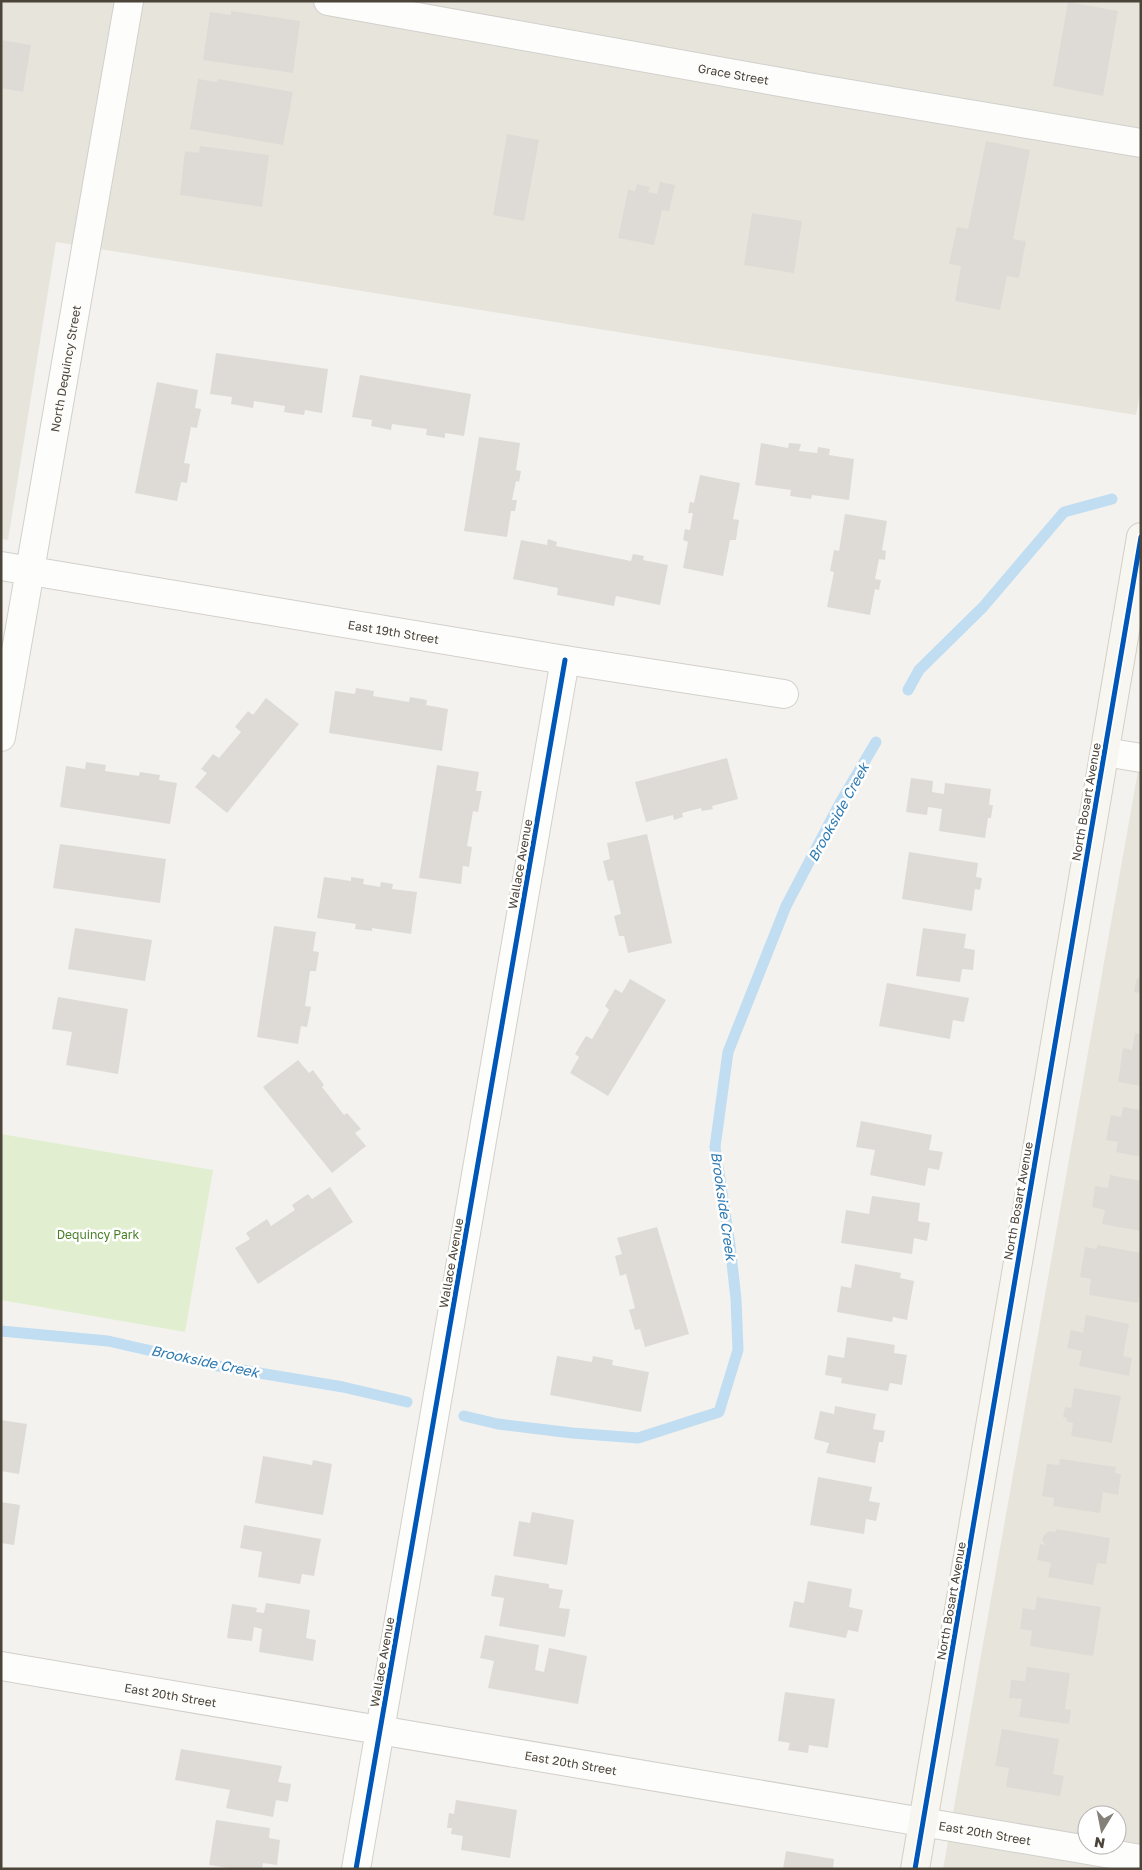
<svg xmlns="http://www.w3.org/2000/svg" width="1142" height="1870" font-family="'Golos Text',sans-serif">
  <style>
    .residential { fill: #e7e4dc; fill-rule: evenodd }
    .green { fill: #e1eecf }
    .lines { fill: none; stroke-linecap: round; stroke-linejoin: round }
    .stream { stroke: #c0ddf1; stroke-width: 11 }
    .building { fill: #dedbd6 }
    .street-casing { stroke: #d2d0cb; stroke-width: 30 }
    .secondary-casing { stroke: #d3cfc5; stroke-width: 30 }
    .street { stroke: #fdfdfc; stroke-width: 28 }
    .secondary { stroke: #f7f6f1; stroke-width: 28 }
    .cycleway-casing { stroke: #fff; stroke-width: 8 }
    .cycleway { stroke: #0057b8; stroke-width: 5 }
    .labels { text-anchor: middle; dominant-baseline: central; stroke-width: 5; stroke-linejoin: round; paint-order: stroke }
    .street-label { font-size: 12px; fill: #4b4439; stroke: #fff }
    .park-label { font-size: 12px; fill: #4a7f2a; stroke: #fff }
    .water-label { font-size: 14px; font-style: italic; fill: #2e7ab2; stroke: #fff }
  </style>
  <rect width="100%" height="100%" fill="#f4f2ee"/>
  <path class="residential" d="M 1,1 L 1141,1 L 1141,388 L 1136,415 L 56,242 L 8,540 L 1,539 Z
    M 1141,754 L 1141,1869 L 943,1869 ZM 1087,1815 L 1117,1815 L 1117,1845 L 1087,1845 Z"/>
  <path class="green" d="M 1,1134 L 213,1170 L 185,1332 L 1,1300 Z"/>
  <g class="lines">
    <path class="stream" d="M 908,690 L 919,670 L 983,607 L 1064,512 L 1112,499
      M 1,1331 L 108,1341 L 218,1366 L 343,1387 L 407,1402
      M 464,1416 L 498,1424 L 572,1433 L 638,1438 L 719,1412 L 738,1350 L 736,1299 L 730,1245 L 715,1147 L 728,1052 L 786,906 L 840,803 L 876,742"/>
  </g>
  <path class="building" d="M 1068,2 L 1118,11 L 1103,96 L 1053,86 Z
    M 231,11 L 300,21 L 293,73 L 203,60 L 210,12 L 231,15 Z
    M 1,40 L 31,45 L 23,92 L 1,88 Z
    M 198,79 L 217,82 L 218,79 L 293,92 L 283,145 L 190,129 Z
    M 507,134 L 539,140 L 524,221 L 493,215 Z
    M 986,141 L 1030,150 L 1013,239 L 1026,241 L 1019,278 L 1007,276 L 1000,310 L 955,301 L 961,266 L 949,264 L 957,227 L 968,229 Z
    M 200,146 L 269,155 L 262,207 L 180,195 L 185,151 L 199,153 Z
    M 660,182 L 675,185 L 669,211 L 662,210 L 654,245 L 618,238 L 628,190 L 635,191 L 637,184 L 650,187 L 648,192 L 657,194 Z
    M 752,213 L 802,221 L 794,273 L 744,265 Z
    M 216,353 L 328,369 L 322,413 L 305,410 L 304,415 L 284,412 L 285,406 L 254,401 L 253,408 L 231,404 L 232,397 L 210,394 Z
    M 360,375 L 471,394 L 464,436 L 445,433 L 445,438 L 426,435 L 427,429 L 392,424 L 391,430 L 371,426 L 372,420 L 352,417 Z
    M 157,382 L 198,390 L 195,408 L 201,409 L 197,428 L 191,427 L 184,463 L 190,464 L 187,483 L 181,482 L 177,501 L 135,493 Z
    M 479,437 L 520,443 L 516,470 L 521,471 L 519,482 L 516,481 L 512,500 L 517,500 L 515,511 L 511,511 L 507,537 L 464,531 Z
    M 761,443 L 788,448 L 789,443 L 801,444 L 799,451 L 817,453 L 818,447 L 830,449 L 829,455 L 854,459 L 849,500 L 812,495 L 811,499 L 790,496 L 791,490 L 755,485 Z
    M 700,475 L 740,483 L 733,519 L 739,520 L 736,540 L 730,540 L 723,576 L 683,568 L 688,542 L 683,540 L 685,529 L 690,530 L 693,513 L 688,513 L 690,502 L 694,503 Z
    M 845,514 L 887,521 L 882,550 L 886,551 L 885,560 L 879,559 L 875,579 L 881,580 L 879,590 L 875,589 L 870,615 L 827,607 L 834,572 L 830,571 L 834,550 L 839,551 Z
    M 548,539 L 557,542 L 556,546 L 631,561 L 633,554 L 644,556 L 643,560 L 668,565 L 660,605 L 616,596 L 614,606 L 557,595 L 558,588 L 513,579 L 521,540 L 547,545 Z
    M 356,688 L 374,691 L 373,696 L 409,702 L 410,697 L 427,700 L 426,705 L 448,709 L 442,751 L 329,733 L 335,691 L 355,694 Z
    M 266,698 L 299,724 L 227,813 L 195,787 L 207,773 L 201,769 L 213,754 L 219,758 L 241,732 L 235,727 L 248,711 L 253,715 Z
    M 727,758 L 738,799 L 712,806 L 713,809 L 702,811 L 701,808 L 682,813 L 683,817 L 674,820 L 673,815 L 646,822 L 635,782 Z
    M 86,762 L 106,765 L 105,771 L 139,776 L 140,772 L 160,775 L 159,780 L 177,783 L 170,824 L 60,807 L 66,766 L 85,769 Z
    M 437,765 L 479,772 L 476,791 L 482,791 L 478,812 L 473,811 L 467,846 L 472,847 L 469,867 L 463,866 L 461,884 L 419,878 Z
    M 911,778 L 933,781 L 932,792 L 944,794 L 945,783 L 991,789 L 989,805 L 993,805 L 991,818 L 988,818 L 985,838 L 939,831 L 942,809 L 928,807 L 927,815 L 906,812 Z
    M 647,834 L 672,943 L 628,953 L 624,936 L 619,936 L 614,916 L 621,914 L 613,880 L 608,881 L 603,861 L 610,859 L 607,843 Z
    M 60,844 L 166,859 L 160,903 L 53,888 Z
    M 909,852 L 978,863 L 976,877 L 982,878 L 980,890 L 975,889 L 972,911 L 902,899 Z
    M 324,877 L 351,881 L 351,877 L 364,879 L 363,884 L 380,887 L 381,882 L 393,884 L 392,889 L 417,892 L 411,934 L 372,928 L 372,931 L 355,929 L 356,924 L 317,918 Z
    M 274,926 L 316,932 L 313,951 L 319,952 L 316,971 L 310,971 L 305,1006 L 311,1007 L 307,1027 L 301,1026 L 298,1044 L 257,1037 Z
    M 75,928 L 152,940 L 145,981 L 68,969 Z
    M 923,928 L 966,934 L 964,948 L 975,950 L 973,970 L 962,969 L 960,982 L 916,976 Z
    M 1137,978 L 1141,979 L 1141,993 L 1134,992 Z
    M 630,979 L 666,1000 L 608,1096 L 570,1073 L 579,1057 L 575,1054 L 586,1036 L 592,1039 L 609,1010 L 605,1006 L 615,989 L 622,993 Z
    M 887,983 L 969,998 L 964,1022 L 953,1020 L 950,1039 L 879,1026 Z
    M 58,997 L 128,1009 L 118,1074 L 66,1065 L 72,1032 L 52,1029 Z
    M 1135,1033 L 1141,1034 L 1141,1086 L 1118,1082 L 1123,1048 L 1132,1050 Z
    M 298,1060 L 309,1073 L 313,1070 L 324,1085 L 322,1087 L 344,1115 L 347,1113 L 361,1129 L 355,1133 L 366,1146 L 332,1173 L 263,1087 Z
    M 1123,1107 L 1141,1110 L 1141,1157 L 1116,1152 L 1118,1142 L 1106,1140 L 1111,1115 L 1121,1117 Z
    M 861,1121 L 932,1135 L 929,1150 L 943,1152 L 939,1170 L 928,1168 L 925,1186 L 870,1175 L 875,1150 L 856,1147 Z
    M 1110,1175 L 1141,1181 L 1141,1231 L 1102,1224 L 1105,1210 L 1092,1207 L 1095,1186 L 1108,1188 Z
    M 330,1187 L 353,1222 L 258,1284 L 235,1248 L 250,1239 L 246,1233 L 267,1219 L 271,1226 L 295,1210 L 292,1205 L 308,1194 L 312,1199 Z
    M 872,1196 L 920,1203 L 918,1221 L 930,1223 L 927,1241 L 914,1238 L 912,1254 L 841,1243 L 846,1210 L 869,1214 Z
    M 657,1227 L 689,1334 L 645,1347 L 640,1329 L 635,1330 L 629,1310 L 635,1308 L 626,1274 L 620,1276 L 615,1256 L 622,1254 L 617,1238 Z
    M 1097,1245 L 1141,1253 L 1141,1283 L 1138,1303 L 1089,1295 L 1091,1279 L 1080,1277 L 1085,1247 L 1097,1249 Z
    M 855,1264 L 901,1273 L 900,1278 L 914,1281 L 907,1320 L 893,1317 L 892,1322 L 837,1312 L 841,1286 L 851,1288 Z
    M 1086,1315 L 1129,1324 L 1123,1356 L 1132,1358 L 1129,1376 L 1079,1366 L 1082,1351 L 1067,1348 L 1071,1330 L 1083,1333 Z
    M 847,1337 L 895,1345 L 894,1353 L 907,1355 L 902,1385 L 890,1383 L 888,1391 L 841,1383 L 842,1378 L 825,1375 L 828,1355 L 844,1358 Z
    M 557,1356 L 592,1362 L 593,1356 L 613,1360 L 612,1365 L 649,1372 L 641,1412 L 550,1395 Z
    M 1074,1388 L 1121,1396 L 1112,1443 L 1071,1436 L 1073,1423 L 1066,1421 L 1067,1418 L 1063,1417 L 1065,1407 L 1071,1408 Z
    M 835,1406 L 876,1414 L 873,1429 L 885,1431 L 883,1442 L 879,1442 L 875,1463 L 826,1453 L 829,1443 L 814,1439 L 820,1411 L 834,1414 Z
    M 1,1420 L 27,1424 L 19,1474 L 1,1471 Z
    M 263,1456 L 312,1465 L 313,1460 L 332,1464 L 323,1515 L 255,1503 Z
    M 1060,1459 L 1116,1467 L 1115,1473 L 1121,1474 L 1118,1495 L 1103,1492 L 1100,1513 L 1053,1506 L 1054,1498 L 1042,1496 L 1047,1464 L 1059,1465 Z
    M 818,1477 L 872,1487 L 869,1501 L 880,1503 L 876,1521 L 866,1519 L 864,1534 L 810,1525 Z
    M 1,1502 L 20,1505 L 14,1545 L 1,1543 Z
    M 532,1512 L 574,1520 L 567,1565 L 513,1556 L 519,1521 L 530,1523 Z
    M 244,1525 L 321,1539 L 314,1576 L 302,1574 L 300,1584 L 258,1577 L 262,1552 L 240,1548 Z
    M 1056,1529 L 1110,1538 L 1106,1564 L 1097,1563 L 1093,1585 L 1048,1577 L 1051,1563 L 1037,1560 L 1040,1544 L 1045,1545 L 1042,1540 L 1044,1535 L 1049,1531 L 1056,1532 Z
    M 495,1575 L 549,1584 L 549,1588 L 563,1590 L 559,1608 L 570,1609 L 565,1637 L 499,1626 L 504,1598 L 491,1596 Z
    M 808,1581 L 852,1589 L 849,1607 L 863,1610 L 858,1632 L 848,1630 L 846,1638 L 789,1627 L 794,1601 L 804,1603 Z
    M 1037,1597 L 1101,1607 L 1093,1656 L 1030,1646 L 1032,1631 L 1020,1629 L 1023,1608 L 1035,1610 Z
    M 266,1603 L 310,1610 L 306,1638 L 316,1640 L 313,1661 L 259,1652 L 262,1629 L 254,1627 L 252,1641 L 227,1638 L 232,1604 L 257,1608 L 256,1612 L 264,1613 Z
    M 485,1635 L 539,1645 L 535,1670 L 544,1672 L 549,1648 L 587,1656 L 578,1704 L 488,1688 L 494,1661 L 480,1658 Z
    M 1027,1667 L 1070,1673 L 1065,1709 L 1071,1710 L 1069,1724 L 1019,1717 L 1022,1699 L 1009,1698 L 1011,1680 L 1025,1681 Z
    M 785,1692 L 835,1699 L 828,1748 L 809,1745 L 808,1753 L 788,1750 L 790,1743 L 778,1741 Z
    M 1002,1729 L 1059,1739 L 1053,1774 L 1064,1776 L 1060,1796 L 1006,1787 L 1009,1768 L 995,1766 Z
    M 181,1749 L 282,1766 L 278,1782 L 291,1784 L 288,1802 L 276,1800 L 273,1817 L 226,1808 L 230,1790 L 175,1780 Z
    M 456,1800 L 517,1810 L 510,1858 L 461,1850 L 463,1836 L 451,1834 L 452,1828 L 447,1828 L 449,1813 L 454,1814 Z
    M 216,1820 L 270,1828 L 269,1838 L 280,1840 L 277,1865 L 263,1863 L 262,1869 L 236,1869 L 209,1865 Z
    M 786,1851 L 834,1859 L 833,1869 L 783,1869 Z"/>
  <g class="lines">
    <defs>
      <g id="street">
        <path id="s1" d="M 328,1 L 808,87 L 1141,143"/>
        <path id="s2" d="M 1,566 L 565,660 L 784,694"/>
        <path id="s3" d="M 1,737 L 129,1"/>
        <path d="M 1105,752 L 1141,758"/>
        <path id="s4" d="M 1,1666 L 1141,1859"/>
        <path d="M 356,1869 L 565,660"/>
      </g>
      <path id="secondary" d="M 915,1869 L 1141,537"/>
    </defs>
    <use href="#street" class="street-casing"/>
    <use href="#secondary" class="secondary-casing"/>
    <use href="#street" class="street"/>
    <use href="#secondary" class="secondary"/>
    <defs>
      <path id="cycleway" d="M 356,1869 L 565,660
        M 915,1869 L 1141,537"/>
    </defs>
    <use href="#cycleway" class="cycleway-casing"/>
    <use href="#cycleway" class="cycleway"/>
  </g>
  <g class="labels">
    <g class="street-label">
      <text stroke="none"><textPath href="#s1" startOffset="412">Grace Street</textPath></text>
      <text stroke="none"><textPath href="#s3" startOffset="374">North Dequincy Street</textPath></text>
      <text stroke="none"><textPath href="#s2" startOffset="398">East 19th Street</textPath></text>
      <text transform="translate(1086 802) rotate(-80)">North Bosart Avenue</text>
      <text transform="translate(520 864) rotate(-80)">Wallace Avenue</text>
      <text transform="translate(1018 1201) rotate(-80)">North Bosart Avenue</text>
      <text transform="translate(451 1263) rotate(-80)">Wallace Avenue</text>
      <text transform="translate(951 1601) rotate(-80)">North Bosart Avenue</text>
      <text transform="translate(382 1662) rotate(-80)">Wallace Avenue</text>
      <text stroke="none"><textPath href="#s4" startOffset="172">East 20th Street</textPath></text>
      <text stroke="none"><textPath href="#s4" startOffset="578">East 20th Street</textPath></text>
      <text stroke="none"><textPath href="#s4" startOffset="998">East 20th Street</textPath></text>
    </g>
    <g class="park-label">
      <text x="98" y="1234">Dequincy Park</text>
    </g>
    <g class="water-label">
      <text transform="translate(838 812) rotate(-61)">Brookside Creek</text>
      <text transform="translate(724 1206) rotate(82)">Brookside Creek</text>
      <text transform="translate(205 1361) rotate(12)">Brookside Creek</text>
    </g>
  </g>
  <rect width="1142" height="1870" fill="none" stroke="#4b4439" stroke-width="5"/>
  <g transform="translate(1102 1830) rotate(190)"><circle r="24" fill="#ffffff" stroke="#b7b4b0"/>
  <path d="M0-4L9 19L0 12L-9 19Z" fill="#868178"/>
  <text y="-8" font-size="14" font-weight="bold" text-anchor="middle" fill="#4b4439">N</text>
  </g>
</svg>
